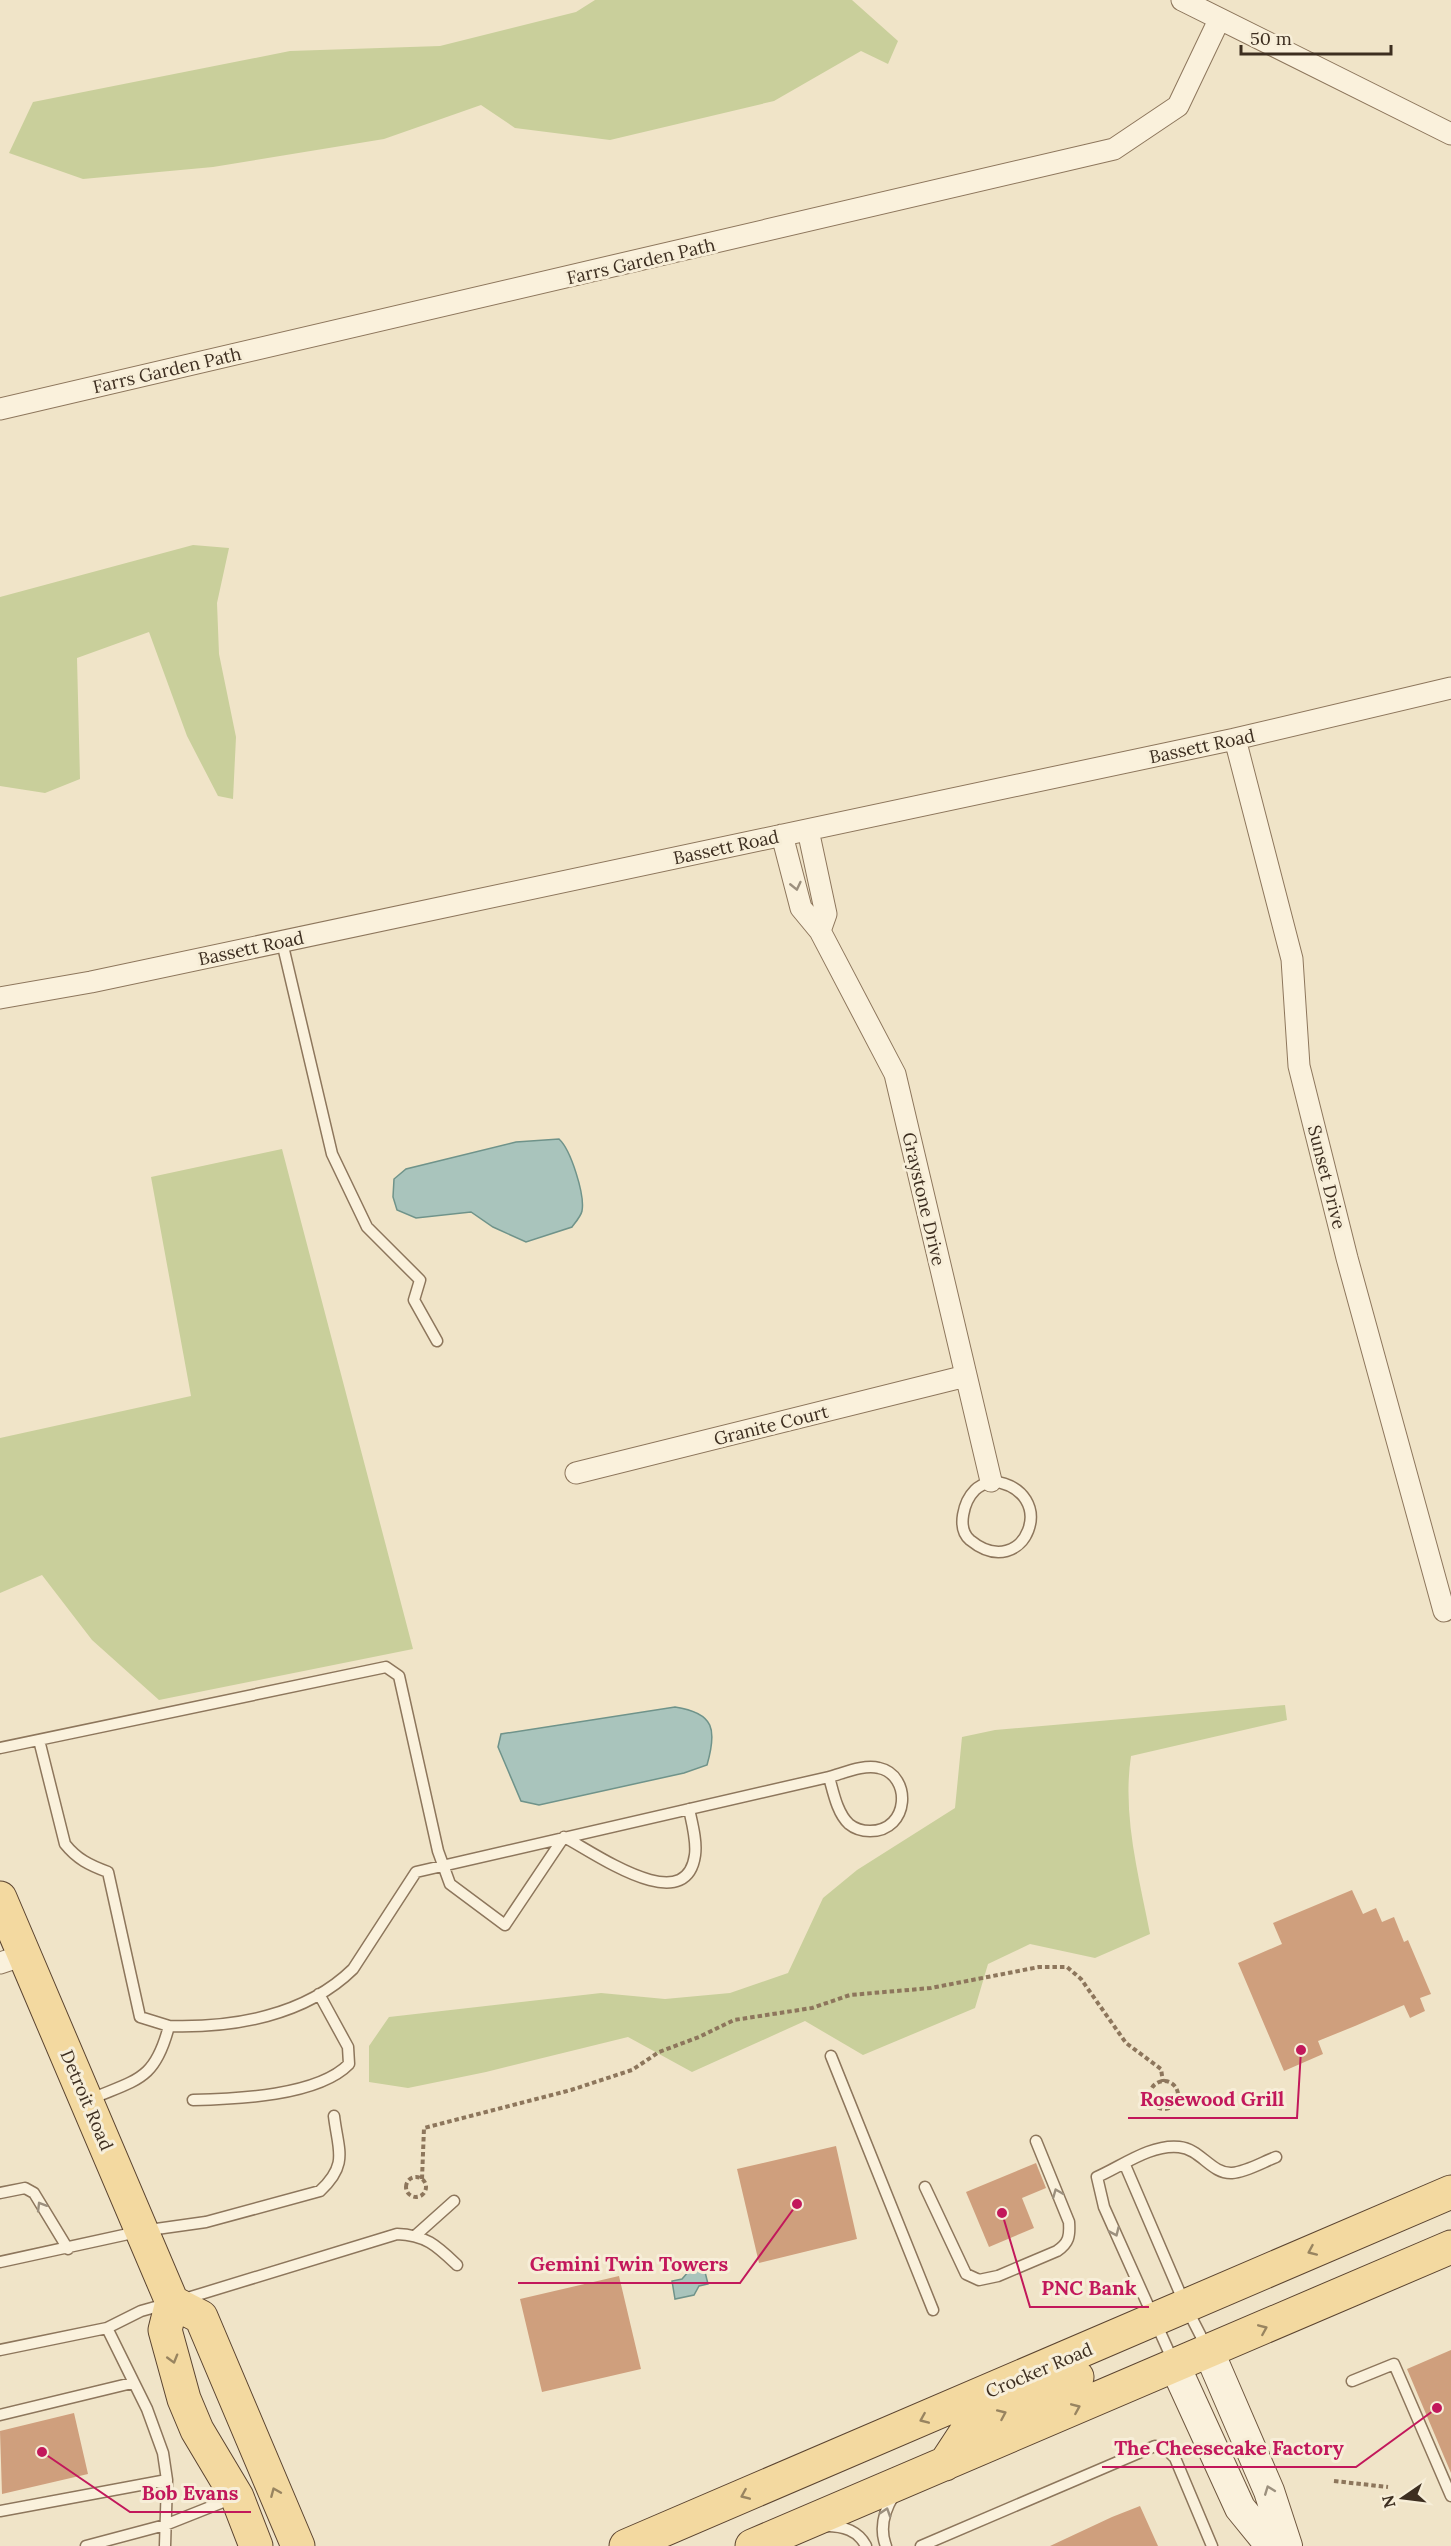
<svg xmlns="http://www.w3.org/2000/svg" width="1451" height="2546" font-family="Lora,serif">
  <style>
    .green { fill: #c9cf9b }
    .water { fill: #a9c4bc; stroke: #6f938a; stroke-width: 1.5 }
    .building { fill: #cf9f7d }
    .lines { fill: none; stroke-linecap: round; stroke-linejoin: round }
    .lane-casing { stroke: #8d765c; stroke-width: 13 }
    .street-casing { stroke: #8d765c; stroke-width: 23 }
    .secondary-casing { stroke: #6f573f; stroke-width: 32 }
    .primary-casing { stroke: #5b4430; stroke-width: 35 }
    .path { stroke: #8d765c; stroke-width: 4; stroke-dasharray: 4.5 3; stroke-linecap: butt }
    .lane { stroke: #faf1dc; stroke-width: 10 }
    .street { stroke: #faf1dc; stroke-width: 21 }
    .secondary { stroke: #faf1dc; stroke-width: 30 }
    .primary { stroke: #f3d9a0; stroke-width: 33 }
    .oneway { stroke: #9c907e }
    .oneway2 { stroke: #988460 }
    .labels { text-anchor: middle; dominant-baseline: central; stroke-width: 6; stroke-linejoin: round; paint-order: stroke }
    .street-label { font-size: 18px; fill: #3d2e20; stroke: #f7eed8 }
    .leader { fill: none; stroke: #c2185b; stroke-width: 2 }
    .callout-dot { fill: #c2185b; stroke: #f7eed8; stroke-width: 2 }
    .callout-label { font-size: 20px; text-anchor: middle; font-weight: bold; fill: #c2185b; stroke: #f7eed8; stroke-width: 6; stroke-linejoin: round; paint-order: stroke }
  </style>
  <rect width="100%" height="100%" fill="#f0e4c8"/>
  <path class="green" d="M 595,0 L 852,0 L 898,41 L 888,64 L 861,51 L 774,101 L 610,140 L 515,128 L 481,105 L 384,139 L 213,167 L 83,179 L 9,153 L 33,102 L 290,51 L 440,46 L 576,12 Z
    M 193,545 L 229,548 L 217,603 L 219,654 L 236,737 L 233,799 L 218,796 L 187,736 L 149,632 L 77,658 L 80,779 L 45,793 L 0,786 L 0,597 Z
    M 282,1149 L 413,1649 L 159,1700 L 92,1640 L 42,1575 L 0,1593 L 0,1438 L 191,1396 L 151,1177 Z
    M 1285,1705 L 1287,1720 L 1131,1756 C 1122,1816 1139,1876 1150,1934 L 1095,1958 L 1030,1944 L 988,1964 L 975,2008 L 863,2055 L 805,2021 L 692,2072 L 628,2037 L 486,2072 L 408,2088 L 369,2082 L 369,2046 L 389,2017 L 601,1993 L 665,1999 L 730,1993 L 788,1973 L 823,1898 L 857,1870 L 955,1808 L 962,1737 L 995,1730 Z"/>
  <path class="water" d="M 559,1139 C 571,1150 585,1195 582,1211 C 581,1216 575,1223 572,1227 L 526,1242 L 493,1227 L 471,1212 L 416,1218 L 397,1210 L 393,1197 L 394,1179 L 406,1169 L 516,1142 Z
    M 675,1707 C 715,1713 717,1730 707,1765 L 684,1773 L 539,1805 L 521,1801 L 498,1747 L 501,1734 Z
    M 704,2268 L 708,2284 L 699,2286 L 694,2295 L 675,2299 L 672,2281 L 682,2279 L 689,2271 Z"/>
  <path class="building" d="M 1352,1890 L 1363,1914 L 1376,1908 L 1382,1922 L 1394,1917 L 1404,1942 L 1408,1940 L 1431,1994 L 1420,1998 L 1425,2011 L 1410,2018 L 1404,2005 L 1355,2026 L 1318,2041 L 1323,2054 L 1284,2071 L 1238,1963 L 1282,1944 L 1273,1923 Z
    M 836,2146 L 857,2239 L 759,2263 L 737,2169 Z
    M 1036,2163 L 1046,2188 L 1022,2198 L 1034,2228 L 989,2247 L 966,2192 Z
    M 619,2276 L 641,2369 L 542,2392 L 520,2299 Z
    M 1451,2350 L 1451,2473 L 1407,2369 Z
    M 74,2413 L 88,2474 L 2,2494 L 0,2431 Z
    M 1140,2506 L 1158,2546 L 1050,2546 L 1112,2517 Z"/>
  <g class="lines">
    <defs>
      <path id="lane" d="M 282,942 L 332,1154 L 367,1227 L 420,1280 L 414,1300 L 437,1341
        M 991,1481 C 1063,1489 1025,1585 970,1540 C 956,1528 964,1501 975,1490 C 979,1486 986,1483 991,1481 Z
        M 39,1740 L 65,1844 C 77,1859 89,1865 108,1872 L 140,2017 L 169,2026
        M 0,1748 L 386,1667 L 399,1676 L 438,1851 L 450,1884 L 505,1925 L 564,1837 C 592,1851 686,1920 695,1855 C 697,1841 692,1823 689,1809
        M 831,2056 L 933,2310
        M 91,2099 C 138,2079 155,2080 169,2026 C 233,2028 305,2016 353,1969 L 416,1872 L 829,1777 C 833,1791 837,1813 849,1824 C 855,1829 863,1831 870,1831 C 910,1831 912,1775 879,1768 C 864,1764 844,1773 829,1777
        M 193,2100 C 236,2099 318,2096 349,2064 L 348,2047 L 319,1994
        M 1125,2165 L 1186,2307 L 1207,2348
        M 925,2187 L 966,2274 L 979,2280 L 998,2276 L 1057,2251 C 1069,2243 1070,2236 1069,2222 L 1036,2141
        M 0,2193 L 25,2188 L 34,2193 L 68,2249
        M 416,2235 L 454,2201
        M 0,2262 L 142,2231 L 206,2222 L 320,2191 C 349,2164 338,2150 334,2116
        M 181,2300 L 397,2234 C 426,2235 437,2246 457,2265
        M 107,2328 L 147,2409 L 163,2453 L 167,2480 L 165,2546
        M 0,2350 L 107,2328 L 141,2311 L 166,2304
        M 1173,2361 L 1104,2207 L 1097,2177 C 1122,2166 1151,2144 1179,2147 C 1201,2149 1211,2174 1232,2173 C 1246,2172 1263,2162 1276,2157
        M 1352,2381 L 1394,2364 L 1451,2496
        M 0,2415 L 132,2383
        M 0,2511 L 167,2480
        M 826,2526 C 843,2526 858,2530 866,2546
        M 86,2546 L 165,2525 L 233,2498
        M 886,2546 C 879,2528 884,2511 894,2495
        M 921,2546 L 1155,2446 L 1166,2449 L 1175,2458 L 1212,2546"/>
      <path id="street" d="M 1182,0 L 1451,134
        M 0,409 L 1114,149 L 1178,106 L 1219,20
        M 1235,739 L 1292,959 L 1299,1066 L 1347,1258 L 1444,1611
        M 808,830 L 826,914 L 820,931
        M 782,835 L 801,908 L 820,931 L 895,1074 L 991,1481
        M 0,998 L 91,982 L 1235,739 L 1451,688
        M 576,1473 L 966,1376
        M 0,1963 L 24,1955"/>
      <path id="secondary" d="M 1209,2352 L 1269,2491 L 1287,2546
        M 1175,2366 L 1240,2508 L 1271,2546"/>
      <path id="primary" d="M 0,1898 L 172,2302 L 165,2330 L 184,2399 L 197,2430 L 237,2497 L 256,2546
        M 172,2302 L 201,2317 L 298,2546
        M 945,2464 L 968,2429 L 1004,2414 L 1077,2377
        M 626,2546 L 1451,2192
        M 752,2546 L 1451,2247"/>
    </defs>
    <use href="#lane" class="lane-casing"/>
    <use href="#street" class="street-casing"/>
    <use href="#secondary" class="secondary-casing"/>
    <use href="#primary" class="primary-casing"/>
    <path class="path" d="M1150 2095a14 14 0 1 1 28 0a14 14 0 1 1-28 0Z
      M406 2187a10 10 0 1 1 20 0a10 10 0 1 1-20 0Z
      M 422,2179 L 424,2128 L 571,2090 L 632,2070 L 659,2052 L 699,2037 L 734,2020 L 812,2008 L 850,1995 L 931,1988 L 1039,1967 L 1067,1967 L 1081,1979 L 1126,2043 L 1161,2069 L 1163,2082
      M 1334,2481 L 1388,2487"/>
    <use href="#lane" class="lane"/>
    <use href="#street" class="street"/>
    <use href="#secondary" class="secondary"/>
    <use href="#primary" class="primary"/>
  </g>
  <defs><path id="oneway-chevron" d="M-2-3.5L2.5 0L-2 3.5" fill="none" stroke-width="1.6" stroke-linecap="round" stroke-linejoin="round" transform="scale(1.5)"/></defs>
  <g class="oneway">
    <use href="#oneway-chevron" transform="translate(796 886) rotate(77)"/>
    <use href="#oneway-chevron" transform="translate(1057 2193) rotate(-112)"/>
    <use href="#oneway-chevron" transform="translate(41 2206) rotate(-121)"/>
    <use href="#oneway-chevron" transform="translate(1115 2232) rotate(66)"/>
    <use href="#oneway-chevron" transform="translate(1269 2490) rotate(-111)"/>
    <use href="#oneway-chevron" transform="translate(886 2512) rotate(-72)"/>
  </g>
  <g class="oneway2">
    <use href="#oneway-chevron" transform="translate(1312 2251) rotate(156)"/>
    <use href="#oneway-chevron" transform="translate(1263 2329) rotate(-23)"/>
    <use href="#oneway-chevron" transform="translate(173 2359) rotate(74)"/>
    <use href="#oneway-chevron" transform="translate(1076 2408) rotate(-23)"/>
    <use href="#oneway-chevron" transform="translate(1002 2414) rotate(-24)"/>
    <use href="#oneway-chevron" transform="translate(924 2419) rotate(157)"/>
    <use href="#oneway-chevron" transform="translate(275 2492) rotate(-113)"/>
    <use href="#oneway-chevron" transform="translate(745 2495) rotate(157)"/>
  </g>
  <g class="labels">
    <g class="street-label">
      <text transform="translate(641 261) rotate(-13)">Farrs Garden Path</text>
      <text transform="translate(167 370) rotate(-13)">Farrs Garden Path</text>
      <text transform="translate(1202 746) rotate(-12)">Bassett Road</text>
      <text transform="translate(726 847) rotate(-12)">Bassett Road</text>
      <text transform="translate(251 948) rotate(-12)">Bassett Road</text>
      <text transform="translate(1327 1177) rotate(76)">Sunset Drive</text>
      <text transform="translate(924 1199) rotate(77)">Graystone Drive</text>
      <text transform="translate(771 1425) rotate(-14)">Granite Court</text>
      <text transform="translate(87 2100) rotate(67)">Detroit Road</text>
      <text transform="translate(1039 2370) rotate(-23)">Crocker Road</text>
    </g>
  </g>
  <path class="leader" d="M1301 2050L1297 2118H1128M797 2204L740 2283H518M1002 2213L1030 2307H1149M1437 2408L1356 2467H1102M42 2452L130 2512H251"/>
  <g class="callout-dot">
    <circle cx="1301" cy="2050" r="6"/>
    <circle cx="797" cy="2204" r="6"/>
    <circle cx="1002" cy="2213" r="6"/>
    <circle cx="1437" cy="2408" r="6"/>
    <circle cx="42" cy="2452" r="6"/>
  </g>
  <g class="callout-label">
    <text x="1212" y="2106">Rosewood Grill</text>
    <text x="629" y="2271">Gemini Twin Towers</text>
    <text x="1089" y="2295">PNC Bank</text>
    <text x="1229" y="2455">The Cheesecake Factory</text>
    <text x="190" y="2500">Bob Evans</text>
  </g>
  <g transform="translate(1403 2498) rotate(256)" stroke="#f7eed8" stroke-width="4.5" paint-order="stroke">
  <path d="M0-4.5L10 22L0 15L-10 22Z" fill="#3d2e20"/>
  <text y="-9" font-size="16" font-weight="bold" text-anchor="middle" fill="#3d2e20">N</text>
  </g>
  <path d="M1241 45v9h150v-9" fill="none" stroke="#3d2e20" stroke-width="3"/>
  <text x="1250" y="45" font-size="18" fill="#3d2e20" stroke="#f7eed8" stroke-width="4.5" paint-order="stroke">50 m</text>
</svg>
